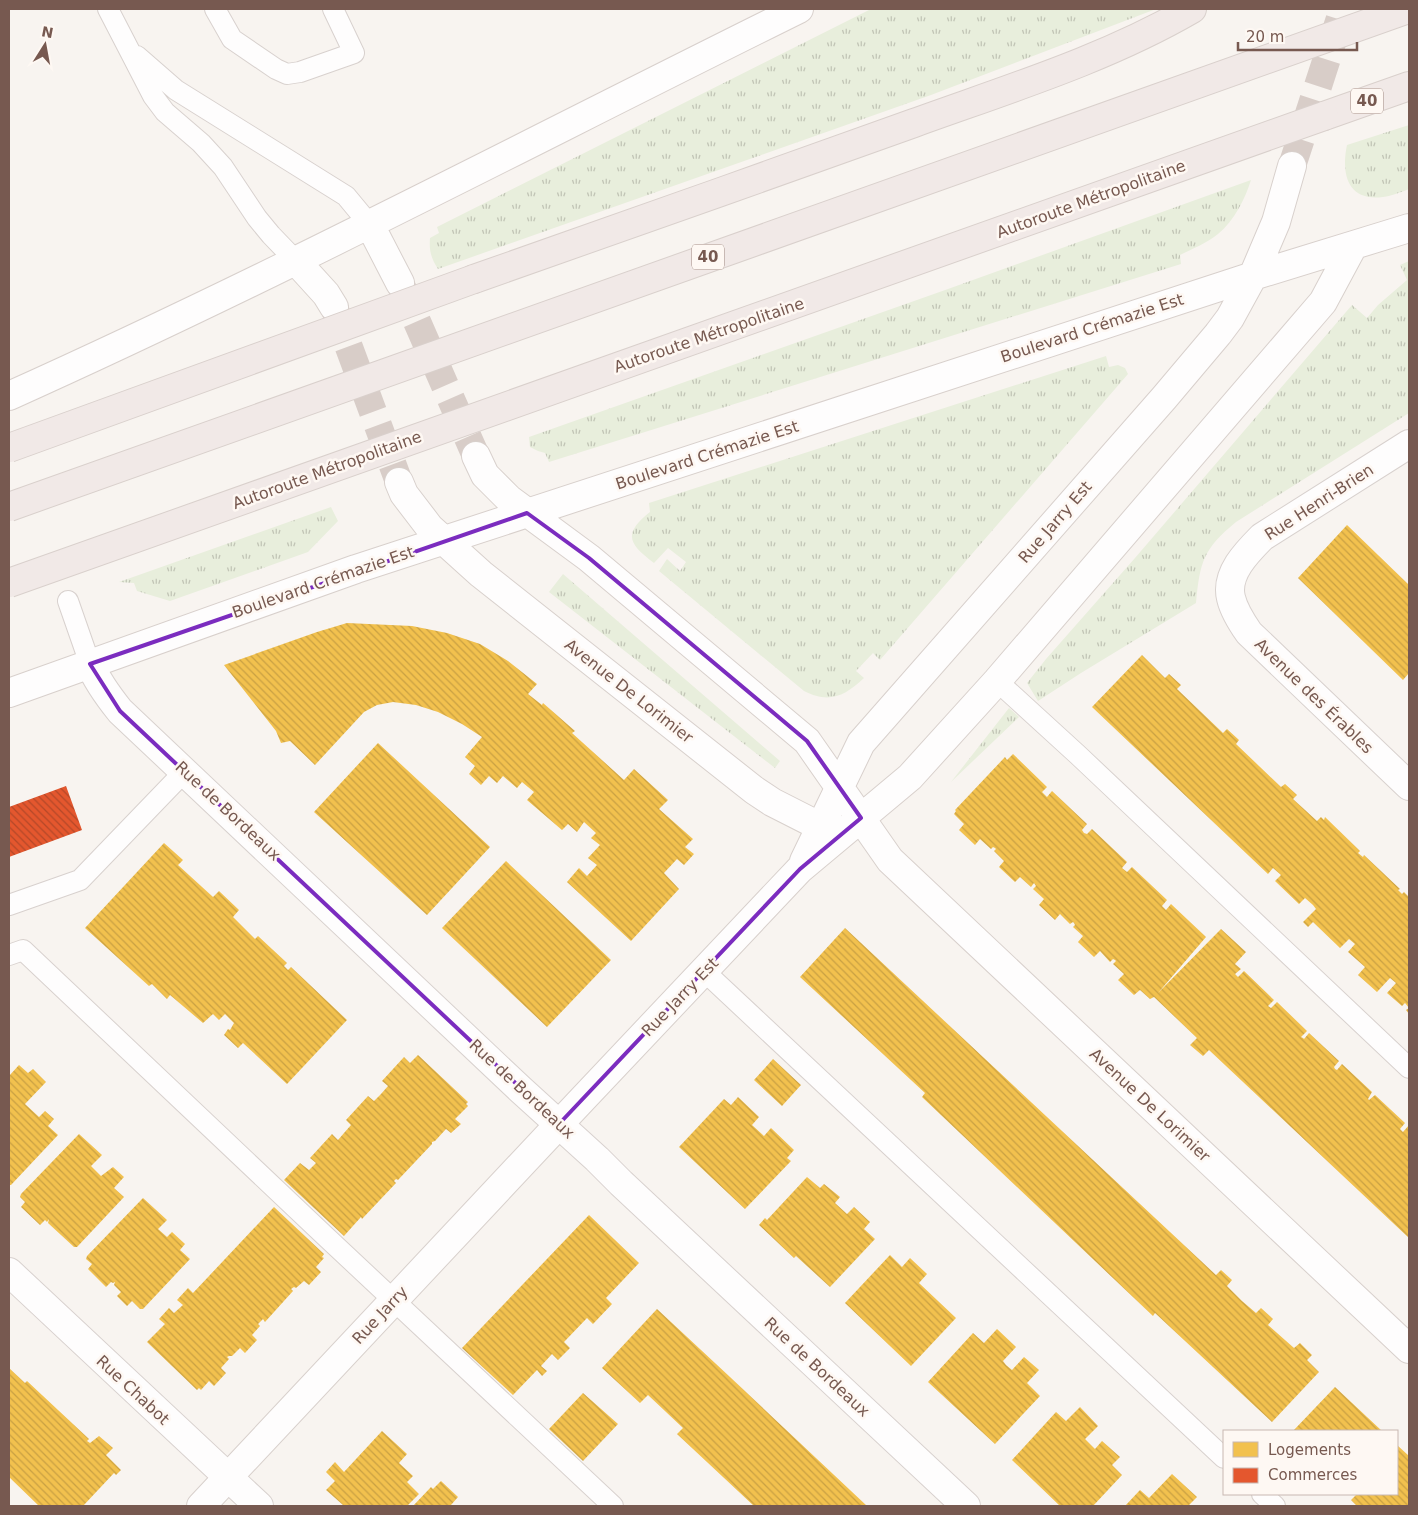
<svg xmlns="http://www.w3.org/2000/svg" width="1418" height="1515" font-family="'DejaVu Sans',sans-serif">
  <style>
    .grass { fill: url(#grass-tufts) }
    .homes { fill: url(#homes-back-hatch) }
    .shops { fill: url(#shops-back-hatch) }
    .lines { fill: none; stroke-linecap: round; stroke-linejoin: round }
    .secondary-tunnel { stroke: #d8cdc8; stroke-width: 28; stroke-dasharray: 28 14; stroke-linecap: butt }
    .service-casing { stroke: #d8d1ce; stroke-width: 22 }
    .minor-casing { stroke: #d8d1ce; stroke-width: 30 }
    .secondary-casing { stroke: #d8d0cc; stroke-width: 30 }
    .motorway-casing { stroke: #d9d0cc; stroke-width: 30 }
    .service { stroke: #fefdfd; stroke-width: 20 }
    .minor { stroke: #fefdfd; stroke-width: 28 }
    .secondary { stroke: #fefdfd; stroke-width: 28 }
    .motorway { stroke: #f1e9e7; stroke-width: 28 }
    .motorway-bridge-casing { stroke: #d9d0cc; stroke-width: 30; stroke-linecap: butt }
    .motorway-bridge { stroke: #f1e9e7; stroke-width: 28 }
    .marked { fill: none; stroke: #7b2cbf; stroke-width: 4; stroke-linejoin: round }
    .labels { text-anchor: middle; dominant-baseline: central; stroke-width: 5; stroke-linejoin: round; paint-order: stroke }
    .shield { fill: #fef8f3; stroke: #a08981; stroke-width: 1 }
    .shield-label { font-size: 15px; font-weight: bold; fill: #775950 }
    .street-label { font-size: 16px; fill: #775950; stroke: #fef8f3 }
  </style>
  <defs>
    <pattern id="grass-tufts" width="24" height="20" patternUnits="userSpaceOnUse" patternTransform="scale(1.25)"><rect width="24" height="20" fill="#e8eedc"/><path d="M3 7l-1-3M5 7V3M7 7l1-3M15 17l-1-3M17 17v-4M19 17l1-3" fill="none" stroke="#c1c4b5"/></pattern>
    <pattern id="homes-back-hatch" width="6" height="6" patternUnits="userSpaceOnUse" patternTransform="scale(1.25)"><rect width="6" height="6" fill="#f2c14e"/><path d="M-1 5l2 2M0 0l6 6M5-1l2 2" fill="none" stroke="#c9a043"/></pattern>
    <pattern id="shops-back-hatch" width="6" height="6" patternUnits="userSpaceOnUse" patternTransform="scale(1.25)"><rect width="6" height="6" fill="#e4572e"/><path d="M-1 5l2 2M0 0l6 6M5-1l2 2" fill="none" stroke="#b44828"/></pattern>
  </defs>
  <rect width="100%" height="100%" fill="#f8f4f0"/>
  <path class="grass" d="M 871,9 L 1156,9 L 931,95 L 438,269 C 431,258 429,251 430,238 L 439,233 L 437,227 Z
    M 1409,125 L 1409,189 C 1401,192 1392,196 1383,197 C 1347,202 1341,173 1347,145 Z
    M 1251,180 C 1245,199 1234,221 1218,234 C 1207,243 1192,249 1180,255 L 1181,264 L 549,462 L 545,453 L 538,451 L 530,447 L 529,437 L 948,289 Z
    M 1409,261 L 1409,413 L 1236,522 C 1203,549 1200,562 1196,603 L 1081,673 L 1038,701 L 1027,683 L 1046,659 L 1135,558 L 1352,305 L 1367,318 L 1378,305 L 1407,280 L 1400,265 Z
    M 1106,356 L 1109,367 L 1118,365 L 1125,368 L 1128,374 L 880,660 L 873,653 L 856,671 L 864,678 C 845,696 829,704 804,691 L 659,571 L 667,559 L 680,571 L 686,562 L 668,548 L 654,563 C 629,544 622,534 650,512 L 649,503 Z
    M 331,507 L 338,521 L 308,552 L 170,601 L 137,591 L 134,583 L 119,582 Z
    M 563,574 L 780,761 L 775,768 L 549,592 Z
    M 1009,708 L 1019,717 L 951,782 Z"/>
  <path class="homes" d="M 1347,525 L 1409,585 L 1409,673 L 1403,680 L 1298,578 Z
    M 347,623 L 412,626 L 447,633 L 480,644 L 508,661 L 537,684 L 528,694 L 542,705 L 543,703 L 575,731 L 572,733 L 624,780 L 634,769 L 668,800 L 659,809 L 693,839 L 685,847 L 694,854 L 684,865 L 677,859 L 664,873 L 679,889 L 631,941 L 567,882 L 579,868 L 587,876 L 597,865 L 588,858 L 600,845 L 591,838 L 596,833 L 584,822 L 577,832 L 568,824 L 562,830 L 527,800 L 534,792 L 522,782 L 517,788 L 503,776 L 497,783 L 489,776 L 481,785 L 469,774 L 475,766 L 465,757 L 482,737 L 462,724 L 438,712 L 416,705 L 393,702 L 377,705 L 364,712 L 315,765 L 290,741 L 281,743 L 276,731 L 224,665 L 317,632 Z
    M 1142,655 L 1165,678 L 1169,674 L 1181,685 L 1177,689 L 1223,733 L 1227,729 L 1239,740 L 1236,744 L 1281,787 L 1285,784 L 1297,795 L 1293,799 L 1317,821 L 1321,817 L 1324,820 L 1325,817 L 1360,851 L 1358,853 L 1363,857 L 1364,855 L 1400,889 L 1398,890 L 1402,894 L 1404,892 L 1409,897 L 1409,1014 L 1406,1010 L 1409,1008 L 1405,1003 L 1402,1006 L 1387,993 L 1396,983 L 1390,978 L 1377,992 L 1358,975 L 1365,967 L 1348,952 L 1355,944 L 1349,939 L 1340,948 L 1313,922 L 1308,927 L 1303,922 L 1316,909 L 1313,905 L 1305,898 L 1299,904 L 1275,881 L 1281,875 L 1273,868 L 1268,874 L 1092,707 Z
    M 378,743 L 490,847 L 427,915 L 314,812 Z
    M 1013,754 L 1047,787 L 1042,792 L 1047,797 L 1052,791 L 1087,824 L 1082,830 L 1084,833 L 1087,834 L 1092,829 L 1127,862 L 1122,868 L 1127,872 L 1132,867 L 1167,900 L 1162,906 L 1166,910 L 1171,904 L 1206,937 L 1158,993 L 1221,929 L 1246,952 L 1235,964 L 1241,969 L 1235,974 L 1238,977 L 1244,971 L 1274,1000 L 1268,1006 L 1271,1008 L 1277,1002 L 1307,1031 L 1301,1037 L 1303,1038 L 1304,1039 L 1309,1033 L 1339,1061 L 1334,1067 L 1335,1069 L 1337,1070 L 1342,1064 L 1372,1092 L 1368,1099 L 1369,1100 L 1375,1095 L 1405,1123 L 1400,1129 L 1403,1132 L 1409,1125 L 1409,1238 L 1209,1050 L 1203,1056 L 1190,1045 L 1197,1038 L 1154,997 L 1150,999 L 1140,990 L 1134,995 L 1118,980 L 1124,974 L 1113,964 L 1116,961 L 1115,960 L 1113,959 L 1110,962 L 1100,951 L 1094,957 L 1078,942 L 1083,936 L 1073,927 L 1075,925 L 1074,923 L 1073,922 L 1070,924 L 1060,914 L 1055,920 L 1039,905 L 1044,899 L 1033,889 L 1036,886 L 1034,883 L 1031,887 L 1020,877 L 1015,882 L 999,867 L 1004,861 L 994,851 L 996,849 L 995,848 L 993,847 L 991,849 L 980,839 L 975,845 L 959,830 L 964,824 L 954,814 L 956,811 L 955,810 L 1005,757 L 1007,760 Z
    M 164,843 L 183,860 L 178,865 L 213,897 L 219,891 L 239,910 L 233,917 L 255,939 L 258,936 L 287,963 L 284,966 L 288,970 L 291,967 L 347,1020 L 287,1084 L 243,1043 L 238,1048 L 224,1035 L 228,1029 L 230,1030 L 234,1023 L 225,1014 L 219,1020 L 213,1014 L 203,1023 L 170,995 L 167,999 L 152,984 L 149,986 L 85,928 Z
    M 506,861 L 611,960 L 547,1027 L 442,928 Z
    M 845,928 L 1216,1275 L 1221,1270 L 1232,1280 L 1227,1286 L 1242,1301 L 1256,1313 L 1261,1308 L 1273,1319 L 1268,1325 L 1294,1348 L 1300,1343 L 1312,1355 L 1307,1360 L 1319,1372 L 1272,1422 L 1155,1313 L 1153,1316 L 922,1097 L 925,1093 L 800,977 Z
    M 418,1055 L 468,1102 L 466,1104 L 468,1106 L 455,1119 L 461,1124 L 451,1133 L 446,1129 L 435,1141 L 432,1142 L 432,1144 L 398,1180 L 396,1179 L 394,1181 L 396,1183 L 362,1219 L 361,1217 L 344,1236 L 284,1180 L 300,1163 L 309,1170 L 316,1163 L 310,1158 L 332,1134 L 338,1140 L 344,1133 L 351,1125 L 346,1120 L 368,1096 L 374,1101 L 381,1094 L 388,1086 L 382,1081 L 404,1057 L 410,1063 Z
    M 773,1059 L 801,1085 L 782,1106 L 754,1080 Z
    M 19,1065 L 28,1073 L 33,1069 L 46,1082 L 25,1104 L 39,1117 L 45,1111 L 54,1119 L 48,1126 L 58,1135 L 11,1185 L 9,1185 L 9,1076 Z
    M 738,1097 L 759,1117 L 752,1125 L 764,1136 L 771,1128 L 794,1150 L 787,1158 L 791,1161 L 745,1209 L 679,1147 L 724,1099 L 731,1105 Z
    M 79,1134 L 102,1155 L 91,1166 L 101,1176 L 113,1167 L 124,1177 L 114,1188 L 124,1197 L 77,1247 L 74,1247 L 48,1223 L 49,1219 L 47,1222 L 45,1220 L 40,1225 L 21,1207 L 25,1202 L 20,1197 L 21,1194 Z
    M 807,1177 L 820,1188 L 824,1184 L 840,1197 L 835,1203 L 847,1214 L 854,1207 L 870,1222 L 864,1229 L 875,1239 L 830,1287 L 796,1256 L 794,1258 L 759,1225 L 765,1218 L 767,1220 Z
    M 143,1198 L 167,1220 L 158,1229 L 167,1237 L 172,1232 L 185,1244 L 180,1250 L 190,1259 L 143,1309 L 140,1309 L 132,1301 L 127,1306 L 117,1296 L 121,1292 L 114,1285 L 115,1282 L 113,1283 L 111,1282 L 106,1287 L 88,1269 L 92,1264 L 86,1259 L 87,1256 Z
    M 274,1207 L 324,1254 L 322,1257 L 324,1258 L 316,1267 L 321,1272 L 309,1285 L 304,1281 L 296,1288 L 294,1287 L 291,1289 L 293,1291 L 265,1322 L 263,1319 L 258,1324 L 260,1326 L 252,1335 L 257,1340 L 245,1353 L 240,1348 L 232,1356 L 229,1356 L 227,1357 L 229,1359 L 221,1368 L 226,1373 L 214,1386 L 209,1381 L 201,1390 L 199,1388 L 197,1390 L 147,1342 L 165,1324 L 159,1319 L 169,1308 L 174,1313 L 183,1305 L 177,1300 L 188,1288 L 193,1293 Z
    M 589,1215 L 639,1263 L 606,1298 L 612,1304 L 593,1324 L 587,1318 L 564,1342 L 570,1348 L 558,1360 L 552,1354 L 541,1366 L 547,1371 L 542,1376 L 537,1370 L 513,1395 L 462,1348 Z
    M 890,1255 L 902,1267 L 910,1258 L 927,1274 L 919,1283 L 956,1318 L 911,1366 L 845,1303 Z
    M 657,1309 L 730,1377 L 867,1506 L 754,1506 L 677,1434 L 683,1428 L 648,1395 L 640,1403 L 602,1368 Z
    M 997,1329 L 1016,1347 L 1003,1361 L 1006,1365 L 1012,1370 L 1024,1357 L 1039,1370 L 1027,1383 L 1040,1396 L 995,1444 L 928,1382 L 973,1333 L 984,1343 Z
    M 9,1368 L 25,1383 L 27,1381 L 89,1439 L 87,1441 L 90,1443 L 99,1436 L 113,1448 L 106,1455 L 121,1470 L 116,1475 L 114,1473 L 83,1506 L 39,1506 L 9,1477 Z
    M 1335,1387 L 1367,1417 L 1382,1431 L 1293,1431 Z
    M 583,1393 L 618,1424 L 583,1461 L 549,1429 Z
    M 1080,1407 L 1098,1426 L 1085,1439 L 1095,1449 L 1102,1441 L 1120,1457 L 1112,1465 L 1122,1475 L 1093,1506 L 1060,1506 L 1012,1460 L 1056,1412 L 1066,1421 Z
    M 382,1431 L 407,1454 L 399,1463 L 413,1476 L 407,1482 L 419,1494 L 407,1506 L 342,1506 L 343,1505 L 326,1490 L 335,1481 L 326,1472 L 335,1462 L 344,1472 Z
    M 1397,1445 L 1409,1456 L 1409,1506 L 1357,1506 L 1351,1500 L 1356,1495 L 1354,1494 L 1397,1494 Z
    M 1172,1474 L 1197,1497 L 1188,1506 L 1125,1506 L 1140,1490 L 1149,1498 Z
    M 441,1481 L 458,1497 L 451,1505 L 452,1506 L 413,1506 L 431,1487 L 433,1489 Z"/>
  <path class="shops" d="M 66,786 L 82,830 L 9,857 L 9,807 Z"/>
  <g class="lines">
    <path class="secondary-tunnel" d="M 1292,166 L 1343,9
      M 400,283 L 476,456
      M 334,307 L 399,482"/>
    <defs>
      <path id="service" d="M 108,9 L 153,96 L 165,112 L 201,143 L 223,167 L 257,218 L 271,235 L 296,261
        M 215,9 L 232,39 L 276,69 L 287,74 L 300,72 L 354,53 L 333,9
        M 137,56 L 176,90 L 346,196 L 370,225
        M 68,601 L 90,664
        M 997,681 L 1078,755 L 1409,1068
        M 9,905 L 80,880 L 185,771
        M 9,955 L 23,950 L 323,1234 L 613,1506
        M 704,971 L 1224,1458
        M 1262,1494 L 1275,1506"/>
      <path id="minor" d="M 1409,444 L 1262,537 C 1247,552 1225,574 1231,598 C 1234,611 1242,623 1249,633 L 1409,786
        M 90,664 C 97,681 108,696 120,711 L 520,1089 L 597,1159 L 621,1183 L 966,1506
        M 9,1272 L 259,1506"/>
      <path id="secondary" d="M 370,225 L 400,283
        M 296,261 L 326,294 L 334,307
        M 9,396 C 276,276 536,139 799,9
        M 476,456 L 485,475 L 509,499 L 589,558 L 807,741 L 890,860 L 1409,1349
        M 399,482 L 404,494 L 430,528 L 481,574 L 754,790 L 772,802 L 837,835
        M 9,693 L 356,569 L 1253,276 L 1409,228
        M 804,861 L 861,743 L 1164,398 L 1218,334 L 1230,318 L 1253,276 L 1276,222 L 1292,166
        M 201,1506 L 578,1104 L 800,869 L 910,777 L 997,681 L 1323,302 L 1353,246"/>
      <path id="motorway" d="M 1324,116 L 1409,86
        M 474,279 C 620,227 768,176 914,123 C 1008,89 1106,59 1192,9"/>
    </defs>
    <use href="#service" class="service-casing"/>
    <use href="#minor" class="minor-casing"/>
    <use href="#secondary" class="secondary-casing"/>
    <use href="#motorway" class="motorway-casing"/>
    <use href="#service" class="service"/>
    <use href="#minor" class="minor"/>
    <use href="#secondary" class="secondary"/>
    <use href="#motorway" class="motorway"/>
    <defs>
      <path id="motorway-bridge" d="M 9,448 L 474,279
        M 9,507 L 1408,9
        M 9,583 L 1324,116"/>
    </defs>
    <use href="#motorway-bridge" class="motorway-bridge-casing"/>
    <use href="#motorway-bridge" class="motorway-bridge"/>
  </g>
  <path class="marked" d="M 527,513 L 589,558 L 807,741 L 861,818 L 800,869 L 559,1124 L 120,711 L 90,664 Z"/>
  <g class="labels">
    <g class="shield">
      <rect x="1351" y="88.5" width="32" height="25" rx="4"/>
      <rect x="692" y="244.5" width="32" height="25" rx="4"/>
    </g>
    <g class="shield-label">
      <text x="1367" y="101">40</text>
      <text x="708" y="257">40</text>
    </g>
    <g class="street-label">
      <text transform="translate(1091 199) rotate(-20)">Autoroute Métropolitaine</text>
      <text transform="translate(1092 328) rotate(-18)">Boulevard Crémazie Est</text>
      <text transform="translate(709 335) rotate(-19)">Autoroute Métropolitaine</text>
      <text transform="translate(707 455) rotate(-18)">Boulevard Crémazie Est</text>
      <text transform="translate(327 470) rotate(-20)">Autoroute Métropolitaine</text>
      <text transform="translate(1319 502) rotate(-33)">Rue Henri-Brien</text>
      <text transform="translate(1055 522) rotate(-49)">Rue Jarry Est</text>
      <text transform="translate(323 582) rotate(-19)">Boulevard Crémazie Est</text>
      <text transform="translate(629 691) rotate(38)">Avenue De Lorimier</text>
      <text transform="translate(1314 696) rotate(44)">Avenue des Érables</text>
      <text transform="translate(228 811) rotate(43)">Rue de Bordeaux</text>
      <text transform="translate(680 997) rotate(-46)">Rue Jarry Est</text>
      <text transform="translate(522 1089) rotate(43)">Rue de Bordeaux</text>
      <text transform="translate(1150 1105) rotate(43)">Avenue De Lorimier</text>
      <text transform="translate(380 1315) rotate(-47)">Rue Jarry</text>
      <text transform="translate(817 1367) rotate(43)">Rue de Bordeaux</text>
      <text transform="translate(133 1390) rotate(43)">Rue Chabot</text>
    </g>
  </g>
  <rect width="1418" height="1515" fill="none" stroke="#775950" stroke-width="20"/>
  <rect x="1223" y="1430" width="175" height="65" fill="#fef8f3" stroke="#c8b8b2"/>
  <rect x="1233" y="1442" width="25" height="15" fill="#f2c14e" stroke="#c8b8b2"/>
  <text x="1268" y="1455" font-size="15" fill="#775950">Logements</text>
  <rect x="1233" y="1468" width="25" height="15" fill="#e4572e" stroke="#c8b8b2"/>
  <text x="1268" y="1480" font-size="15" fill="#775950">Commerces</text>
  <g transform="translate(45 45) rotate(11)" stroke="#fef8f3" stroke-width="4" paint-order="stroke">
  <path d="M0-4L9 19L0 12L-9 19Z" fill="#775950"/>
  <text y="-8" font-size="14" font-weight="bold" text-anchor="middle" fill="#775950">N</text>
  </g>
  <path d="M1238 42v8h119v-8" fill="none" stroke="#775950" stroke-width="2.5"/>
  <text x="1246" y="42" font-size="15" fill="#775950" stroke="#fef8f3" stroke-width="4" paint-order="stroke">20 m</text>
</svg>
